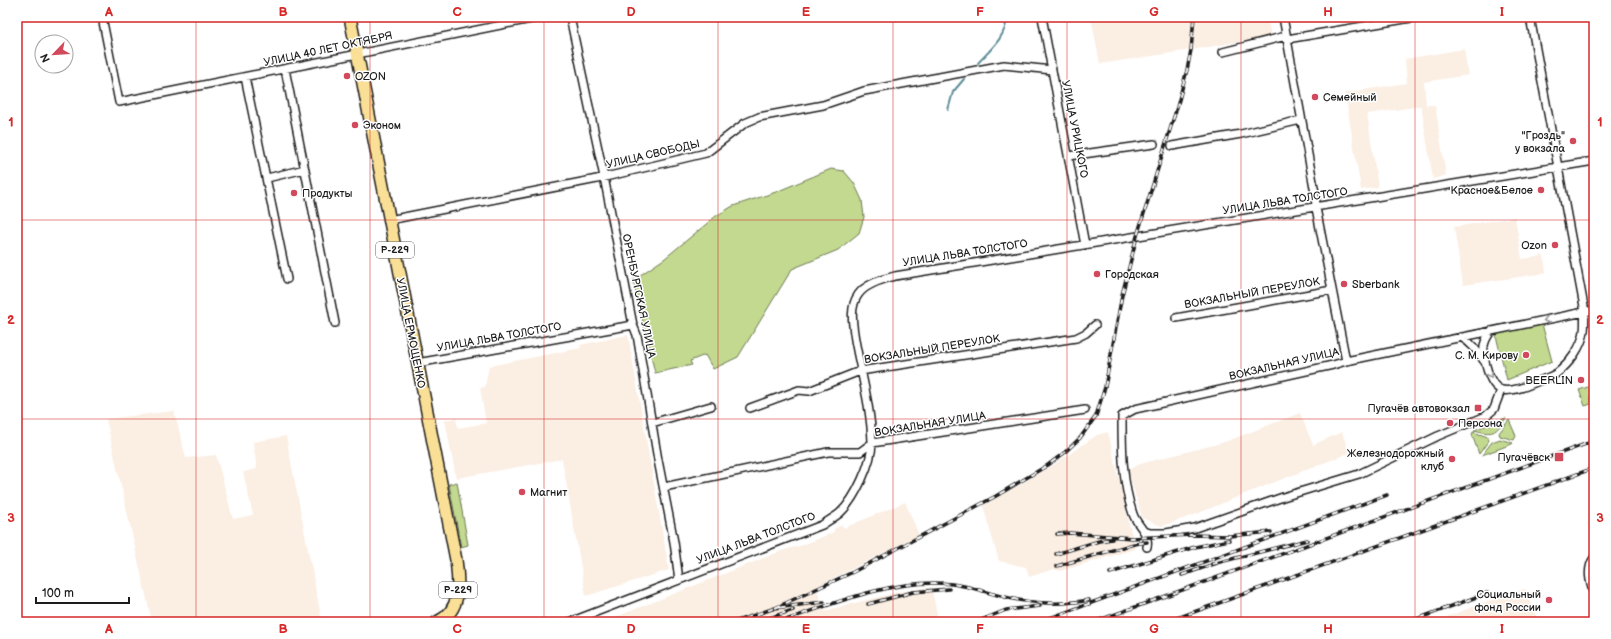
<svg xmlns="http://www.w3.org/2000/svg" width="1611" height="639" font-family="'Balsamiq Sans',sans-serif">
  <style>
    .built { fill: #fbeee3 }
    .green { fill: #c2d98f; stroke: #6f7a56 }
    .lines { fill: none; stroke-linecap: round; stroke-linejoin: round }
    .stream { stroke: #5d8c97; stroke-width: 2 }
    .minor-casing { stroke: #1c1c1c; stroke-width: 10 }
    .highway-casing { stroke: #1c1c1c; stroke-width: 14 }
    .minor { stroke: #fff; stroke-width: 7 }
    .highway { stroke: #fadf96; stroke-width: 11 }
    .rail-casing { stroke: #1c1c1c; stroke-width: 3.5 }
    .rail { stroke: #fff; stroke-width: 2; stroke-dasharray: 6; stroke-linecap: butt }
    .oneway { stroke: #999 }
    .grid { fill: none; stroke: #d62828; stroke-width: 1; stroke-opacity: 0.55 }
    .poi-dot { fill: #d1495b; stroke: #fff; stroke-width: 1.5 }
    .labels { text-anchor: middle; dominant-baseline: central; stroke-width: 3; stroke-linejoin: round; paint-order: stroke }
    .shield { fill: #fff; stroke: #606060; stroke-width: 1 }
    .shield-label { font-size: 10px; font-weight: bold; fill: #1c1c1c }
    .street-label { font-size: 11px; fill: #1c1c1c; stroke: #fff }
    .poi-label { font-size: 11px; fill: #1c1c1c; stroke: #fff; text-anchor: end }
    .neatline { fill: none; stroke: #d62828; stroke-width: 1.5 }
    .grid-label { font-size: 13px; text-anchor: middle; font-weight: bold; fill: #d62828 }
  </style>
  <rect width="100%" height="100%" fill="#fff"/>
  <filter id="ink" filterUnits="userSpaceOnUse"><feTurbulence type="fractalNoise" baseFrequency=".025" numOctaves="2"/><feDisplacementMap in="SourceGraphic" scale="8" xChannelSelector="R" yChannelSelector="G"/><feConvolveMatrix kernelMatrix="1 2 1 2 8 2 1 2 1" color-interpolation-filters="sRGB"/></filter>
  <g filter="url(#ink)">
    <path class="built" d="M 1091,17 L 1267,17 L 1271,36 L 1191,50 L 1100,64 Z
      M 1464,49 L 1468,75 L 1424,82 L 1426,105 L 1435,105 L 1446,175 L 1433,179 L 1421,106 L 1367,114 L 1378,187 L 1361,190 L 1345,93 L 1407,83 L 1405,59 Z
      M 1515,217 L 1522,259 L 1544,256 L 1546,273 L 1463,285 L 1454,227 Z
      M 628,335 L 669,570 L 586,596 L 562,459 L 456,478 L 445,420 L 456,418 L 458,428 L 486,423 L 480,388 L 485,387 L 489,366 L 581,348 L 580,345 Z
      M 174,411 L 186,458 L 216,455 L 233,519 L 253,515 L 243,472 L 257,469 L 253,442 L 286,436 L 322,622 L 152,622 L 106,419 Z
      M 1300,413 L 1313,445 L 1342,432 L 1349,453 L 1247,493 L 1194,515 L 1162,526 L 1142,518 L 1128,470 L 1140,464 L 1225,442 Z
      M 1108,432 L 1135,549 L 1060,571 L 1054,569 L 1029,577 L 1026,567 L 999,561 L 983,506 L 1052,466 L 1097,435 Z
      M 905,502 L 919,535 L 816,587 L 824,611 L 898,592 L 931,587 L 939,622 L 603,622 L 784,550 L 803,545 L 834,532 L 834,529 L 842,525 L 844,528 Z
      M 1525,589 L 1539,622 L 1433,622 L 1486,602 Z"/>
    <path class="green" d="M 831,169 L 844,171 L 854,183 L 862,200 L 864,217 L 859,233 L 838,250 L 792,269 L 738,357 L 713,369 L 705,355 L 690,361 L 692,365 L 655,373 L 633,280 L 664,259 L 716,216 L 733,206 L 776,192 Z
      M 1542,324 L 1552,361 L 1507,380 L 1496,336 L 1500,333 Z
      M 1594,385 L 1594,396 L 1590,397 L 1591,404 L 1585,406 L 1579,390 Z
      M 1506,418 C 1495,434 1493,435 1474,430 Z
      M 1509,420 L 1516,436 L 1514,440 L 1500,436 L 1499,433 Z
      M 1473,432 L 1488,437 L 1489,440 L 1479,454 L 1472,435 Z
      M 1500,439 L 1513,443 L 1512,444 L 1482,455 L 1492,442 Z
      M 457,482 L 468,545 L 461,547 L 449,484 Z"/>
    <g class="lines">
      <path class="stream" d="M 978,63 C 991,49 1006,37 1007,17
        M 948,110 L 953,92 L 964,79"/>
      <defs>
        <path id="minor" d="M 102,17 L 119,102 L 541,17
          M 570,17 L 604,177 L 633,325 L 637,335 L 658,460 L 674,542 L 679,580
          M 1042,17 L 1085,245
          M 1283,17 L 1315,193 L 1316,208 L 1346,361
          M 1223,52 L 1282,37 L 1287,39 L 1417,17
          M 285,69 L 335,323
          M 245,77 L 287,279
          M 1172,146 L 1241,134 L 1301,120
          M 1069,156 L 1154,144
          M 267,178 L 305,169
          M 389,220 L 597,179 L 706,153 L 745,123 L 759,117 L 823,105 L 864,91 L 1004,65 L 1052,70
          M 1176,318 L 1332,290
          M 1491,331 C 1488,336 1484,341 1484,347 C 1483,358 1489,387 1502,390 C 1513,392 1525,387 1534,383 C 1541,380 1551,377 1557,373 C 1569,364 1582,347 1584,331 C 1585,325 1584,318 1585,312 L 1530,17
          M 1461,337 C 1472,343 1477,351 1484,361
          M 417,363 L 633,325
          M 750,408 L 799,390 L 809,391 L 860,371 L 1076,338 L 1086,333 L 1095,325
          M 652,423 L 711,406
          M 664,487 L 828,452 L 860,452 L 872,443 L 1085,410
          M 1144,531 L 1150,533 L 1166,533 L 1195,528 L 1283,497 L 1359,474 L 1438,436 L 1486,416 L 1494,409 L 1501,390
          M 1147,547 C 1150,533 1137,526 1133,514 C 1122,482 1122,449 1122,416 L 1135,409 L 1333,365 L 1346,361 L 1594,310
          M 1594,558 C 1586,569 1590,583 1594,594
          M 570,622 L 822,525 C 828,521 835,517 840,513 C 855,499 872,463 872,442 C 871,408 861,373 855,340 C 853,326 849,308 858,295 C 865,284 883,279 895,276 L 1594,161"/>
        <path id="highway" d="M 350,17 L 456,560 C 459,583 462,611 437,622"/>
      </defs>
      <use href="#minor" class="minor-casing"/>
      <use href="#highway" class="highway-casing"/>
      <use href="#minor" class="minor"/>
      <use href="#highway" class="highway"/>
      <defs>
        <path id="rail" d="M 1057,534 L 1070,533 L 1132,538 L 1192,535 L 1229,536 L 1271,532
          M 1056,554 L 1099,541 L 1112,539
          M 1212,564 L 1307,540
          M 1057,566 L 1134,544 L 1147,542
          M 1110,573 L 1195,547 L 1229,540
          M 1182,575 L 1217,563
          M 868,604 L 913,592 L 949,589
          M 775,608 L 853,572 L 996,496 L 1048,465 L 1064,453 L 1080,438 L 1096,416 L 1105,387 L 1122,295 L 1137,236 L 1177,107 L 1187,70 L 1191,50 L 1194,17
          M 734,622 L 775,608 L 824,602
          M 757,622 L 793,610
          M 780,622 C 834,603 895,578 952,584 C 971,586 987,593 1005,597 C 1031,604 1063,605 1089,600
          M 976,622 L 1006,610 L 1040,606
          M 1039,622 L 1387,495
          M 1094,622 L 1594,441
          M 1166,622 L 1594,468
          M 1409,622 L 1487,593"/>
      </defs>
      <use href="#rail" class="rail-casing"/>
      <use href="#rail" class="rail"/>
    </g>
    <defs><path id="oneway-chevron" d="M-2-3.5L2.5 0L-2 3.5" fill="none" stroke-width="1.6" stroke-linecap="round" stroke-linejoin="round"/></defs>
    <g class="oneway">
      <use href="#oneway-chevron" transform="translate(1546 320) rotate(168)"/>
      <use href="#oneway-chevron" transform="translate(1490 375) rotate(65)"/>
    </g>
  </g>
  <path class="grid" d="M 196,17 L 196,622M 370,17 L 370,622M 544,17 L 544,622M 718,17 L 718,622M 893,17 L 893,622M 1067,17 L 1067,622M 1241,17 L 1241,622M 1415,17 L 1415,622M 17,220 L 1594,220M 17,419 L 1594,419"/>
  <g class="poi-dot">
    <circle cx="347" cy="76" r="4"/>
    <circle cx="1315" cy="97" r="4"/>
    <circle cx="355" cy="125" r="4"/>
    <circle cx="1573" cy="141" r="4"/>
    <circle cx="1541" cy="190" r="4"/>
    <circle cx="294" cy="193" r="4"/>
    <circle cx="1555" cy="245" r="4"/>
    <circle cx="1097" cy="274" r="4"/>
    <circle cx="1344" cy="284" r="4"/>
    <circle cx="1526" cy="355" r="4"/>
    <circle cx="1581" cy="380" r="4"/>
    <rect x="1474" y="404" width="8" height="8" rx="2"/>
    <circle cx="1450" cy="423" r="4"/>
    <rect x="1554" y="452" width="10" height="10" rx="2"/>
    <circle cx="1452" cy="459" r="4"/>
    <circle cx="522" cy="492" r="4"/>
    <circle cx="1549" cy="600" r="4"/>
  </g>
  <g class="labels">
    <g class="shield">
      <rect x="376" y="242" width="38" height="16" rx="3"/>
      <rect x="439" y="582" width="38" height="16" rx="3"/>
    </g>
    <g class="shield-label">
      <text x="395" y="250">Р-229</text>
      <text x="458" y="590">Р-229</text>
    </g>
    <g class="street-label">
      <text transform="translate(328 49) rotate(-12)">УЛИЦА 40 ЛЕТ ОКТЯБРЯ</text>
      <text transform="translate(1075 129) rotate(79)">УЛИЦА УРИЦКОГО</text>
      <text transform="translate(653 154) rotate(-13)">УЛИЦА СВОБОДЫ</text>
      <text transform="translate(1285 201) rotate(-9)">УЛИЦА ЛЬВА ТОЛСТОГО</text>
      <text transform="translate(965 253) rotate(-9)">УЛИЦА ЛЬВА ТОЛСТОГО</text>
      <text transform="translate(1252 293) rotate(-10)">ВОКЗАЛЬНЫЙ ПЕРЕУЛОК</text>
      <text transform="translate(639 296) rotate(78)">ОРЕНБУРГСКАЯ УЛИЦА</text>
      <text transform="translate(411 333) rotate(79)">УЛИЦА ЕРМОЩЕНКО</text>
      <text transform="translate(499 337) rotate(-10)">УЛИЦА ЛЬВА ТОЛСТОГО</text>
      <text transform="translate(932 349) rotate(-9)">ВОКЗАЛЬНЫЙ ПЕРЕУЛОК</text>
      <text transform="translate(1284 364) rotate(-13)">ВОКЗАЛЬНАЯ УЛИЦА</text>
      <text transform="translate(930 424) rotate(-9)">ВОКЗАЛЬНАЯ УЛИЦА</text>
      <text transform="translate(756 538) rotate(-21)">УЛИЦА ЛЬВА ТОЛСТОГО</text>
    </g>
    <g class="poi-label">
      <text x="355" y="76" text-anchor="start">OZON</text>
      <text x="1323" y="97" text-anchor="start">Семейный</text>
      <text x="363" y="125" text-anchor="start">Эконом</text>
      <text x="1565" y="135">"Гроздь"<tspan x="1565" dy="13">у вокзала</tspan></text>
      <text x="1533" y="190">Красное&amp;Белое</text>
      <text x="302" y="193" text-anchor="start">Продукты</text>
      <text x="1547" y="245">Ozon</text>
      <text x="1105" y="274" text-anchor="start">Городская</text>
      <text x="1352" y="284" text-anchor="start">Sberbank</text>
      <text x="1518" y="355">С. М. Кирову</text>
      <text x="1573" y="380">BEERLIN</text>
      <text x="1470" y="408">Пугачёв автовокзал</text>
      <text x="1458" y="423" text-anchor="start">Персона</text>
      <text x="1444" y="453">Железнодорожный<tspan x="1444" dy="13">клуб</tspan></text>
      <text x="1550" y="457">Пугачёвск</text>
      <text x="530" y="492" text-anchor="start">Магнит</text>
      <text x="1541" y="594">Социальный<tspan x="1541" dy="13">фонд России</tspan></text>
    </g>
  </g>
  <rect width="1611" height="639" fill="none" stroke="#fff" stroke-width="44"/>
  <g transform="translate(54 54) rotate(245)"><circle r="19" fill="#ffffff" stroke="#a4a4a4"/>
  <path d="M0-3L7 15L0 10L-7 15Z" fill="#d1495b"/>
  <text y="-6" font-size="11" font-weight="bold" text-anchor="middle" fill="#1c1c1c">N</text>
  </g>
  <path d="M36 597v6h93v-6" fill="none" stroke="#1c1c1c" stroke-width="2"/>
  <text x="42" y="597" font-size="12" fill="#1c1c1c" stroke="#ffffff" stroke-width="3" paint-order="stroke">100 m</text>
  <rect x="22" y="22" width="1567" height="595" class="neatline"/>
  <g class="grid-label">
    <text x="109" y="16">A</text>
    <text x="283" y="16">B</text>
    <text x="457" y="16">C</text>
    <text x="631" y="16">D</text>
    <text x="806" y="16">E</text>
    <text x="980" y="16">F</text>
    <text x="1154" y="16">G</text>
    <text x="1328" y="16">H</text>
    <text x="1502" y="16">I</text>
    <text x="11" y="126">1</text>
    <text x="1600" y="126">1</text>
    <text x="11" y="324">2</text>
    <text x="1600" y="324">2</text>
    <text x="11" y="522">3</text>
    <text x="1600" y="522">3</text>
    <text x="109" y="633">A</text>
    <text x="283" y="633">B</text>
    <text x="457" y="633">C</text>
    <text x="631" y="633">D</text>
    <text x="806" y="633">E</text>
    <text x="980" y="633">F</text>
    <text x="1154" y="633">G</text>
    <text x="1328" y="633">H</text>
    <text x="1502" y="633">I</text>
  </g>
</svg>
